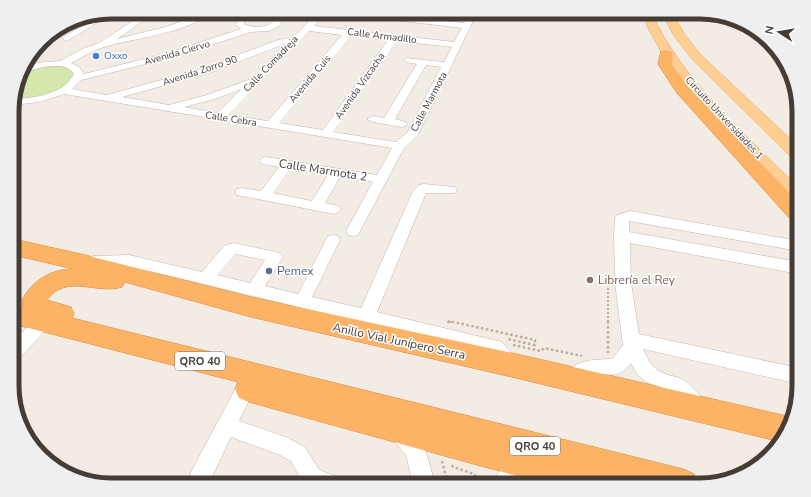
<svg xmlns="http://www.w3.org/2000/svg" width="811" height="497" font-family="'Nunito Sans',sans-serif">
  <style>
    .green { fill: #d6e7ae }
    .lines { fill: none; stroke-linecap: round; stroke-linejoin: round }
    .minor-casing { stroke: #c1b6ab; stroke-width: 1 }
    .major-casing { stroke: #e3a862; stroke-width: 1 }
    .highway-casing { stroke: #dd8435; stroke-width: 1 }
    .path-far1 { stroke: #c0ac99; stroke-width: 2; stroke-dasharray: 2 2; stroke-linecap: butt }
    .path { stroke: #c0ac99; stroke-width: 2.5; stroke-dasharray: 2.5 2.5; stroke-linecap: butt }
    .minor { fill: #fff; fill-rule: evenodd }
    .major { fill: #fece93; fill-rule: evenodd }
    .highway { fill: #fdb365; fill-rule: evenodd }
    .shop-dot { fill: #3f7fe0; stroke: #fff; stroke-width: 1.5 }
    .service-dot { fill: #5c6f8a; stroke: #fff; stroke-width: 1.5 }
    .education-dot { fill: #8d6e63; stroke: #fff; stroke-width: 1.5 }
    .labels { text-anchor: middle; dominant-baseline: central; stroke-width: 3; stroke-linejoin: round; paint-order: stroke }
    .far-street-label { font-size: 10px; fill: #453c35; stroke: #fff }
    .far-shop-label { font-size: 10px; fill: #366cbe; stroke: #fff; text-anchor: start }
    .shield { fill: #fff; stroke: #7d7672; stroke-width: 1 }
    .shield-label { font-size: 11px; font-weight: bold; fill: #453c35 }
    .street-label { font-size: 12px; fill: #453c35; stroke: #fff }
    .service-label { font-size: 12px; fill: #4e5e75; stroke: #fff; text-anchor: start }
    .education-label { font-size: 12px; fill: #785e54; stroke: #fff; text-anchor: start }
    .rim { fill: none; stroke: #453c35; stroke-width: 5 }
  </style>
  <rect width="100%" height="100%" fill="#f3ece5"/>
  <path class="green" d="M 62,64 L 78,70 L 63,91 L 39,99 L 13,101 L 21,70 Z"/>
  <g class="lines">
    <defs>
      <path id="minor" d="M 114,12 L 69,40 L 66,41 L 62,38 L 101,14 Z
        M 146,12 L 156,12 L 117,39 L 169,26 L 197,15 L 185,14 L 181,12 L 248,13 L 268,12 L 279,15 L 285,12 L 296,12 L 283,19 L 279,26 L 269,31 L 251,32 L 174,57 L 81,80 L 72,89 L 107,95 L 201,69 L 278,40 L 294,37 L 318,12 L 327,12 L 314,26 L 454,42 L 462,28 L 343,14 L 339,12 L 365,12 L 464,23 L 472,12 L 482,12 L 475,17 L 418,135 L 404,148 L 360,231 L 358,235 L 353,236 L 348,235 L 346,231 L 373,182 L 340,177 L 325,203 L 339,206 L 341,209 L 339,212 L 334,214 L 242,196 L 237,195 L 235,192 L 237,189 L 242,188 L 261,191 L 279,167 L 262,164 L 260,161 L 262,158 L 266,157 L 377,175 L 392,148 L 64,94 L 40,102 L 13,105 L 13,99 C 34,98 63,95 74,74 C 63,58 35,70 20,73 L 23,66 L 44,62 L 60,61 L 82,49 L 99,43 ZM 207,16 L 239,18 L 236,25 L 241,29 L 168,53 L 84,74 L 79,67 L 71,63 C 82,57 92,51 104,47 C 139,37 176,35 207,16 ZM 262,16 L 272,17 L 275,20 C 267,28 255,29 244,24 L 245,21 L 250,18 ZM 309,31 L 342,35 L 268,121 L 228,115 ZM 351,36 L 388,40 L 323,130 L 279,123 ZM 397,41 L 452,47 L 444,62 L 406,58 L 404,60 L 406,62 L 417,64 L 384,118 L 373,116 L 367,119 L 373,122 L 402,127 L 406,126 L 408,124 L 406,122 L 395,119 L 426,65 L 441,67 L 407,133 L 396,142 L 333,132 ZM 287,43 L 251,79 L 207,95 L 169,105 L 122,97 L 209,73 ZM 241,89 L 218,113 L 184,107 L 215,99 ZM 290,169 L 328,175 L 312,201 L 273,193 Z
        M 424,184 L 455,187 L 457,190 L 455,193 L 426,193 L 377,312 L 502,342 L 520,364 L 517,370 C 504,374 498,362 490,353 L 162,274 L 129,267 L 93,268 L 88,266 L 85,262 L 88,258 L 93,256 L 129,255 L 202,272 L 224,246 L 234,243 L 280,253 L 283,257 L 265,286 L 298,294 L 328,236 L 333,235 L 338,236 L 340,240 L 312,297 L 361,308 L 413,191 L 419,185 ZM 235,254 L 265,260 L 250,283 L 217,275 Z
        M 630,211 L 799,241 L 799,251 L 629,221 L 629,232 L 799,262 L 799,274 L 630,243 L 631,283 L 639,334 L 799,368 L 799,384 L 643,349 C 647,358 651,366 659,371 C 665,375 674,376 680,378 C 691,383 702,397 707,408 L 704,414 L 697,417 C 685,412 681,399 670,392 C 651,380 644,389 631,363 C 614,385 605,368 588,376 C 582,379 579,385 571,388 L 564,386 L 562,380 C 572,359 591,360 612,359 L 623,345 L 615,283 L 614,236 L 615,218 L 617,215 Z
        M 36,322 L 42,324 L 45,329 L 42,334 L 19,359 L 13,362 L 13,342 L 30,324 Z
        M 246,379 L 253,382 L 255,388 L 239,421 L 286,437 L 305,447 L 319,470 L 338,477 L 341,485 L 304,485 L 291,461 L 280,455 L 231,437 L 208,485 L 192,485 L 189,478 L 192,470 L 239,382 Z
        M 399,422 C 424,432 429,461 435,485 L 413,485 L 406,455 L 392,439 L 389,432 L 392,425 Z
        M 526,451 L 533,455 L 537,462 L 533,469 L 518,485 L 491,485 C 497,472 513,457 526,451 Z"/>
      <path id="major" d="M 641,12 L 651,12 C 683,82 745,134 799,188 L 799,203 L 793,202 C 738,143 672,88 641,12 Z
        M 662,12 L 672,12 L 685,35 L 700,54 L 799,147 L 799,161 L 793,159 L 692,59 L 674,36 Z"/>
      <path id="highway" d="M 666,50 L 671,51 L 673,54 L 672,64 L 688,87 L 799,203 L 799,223 L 792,221 L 677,93 L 658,64 L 661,51 Z
        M 13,239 L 85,255 L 251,297 L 512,353 L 791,417 L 781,442 L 512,377 L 251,317 L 125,282 L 122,287 C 97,295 66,273 47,300 L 71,307 L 74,314 L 72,318 L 683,469 L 694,474 L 699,485 L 550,485 L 249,402 L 239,398 L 235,389 L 238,382 L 13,324 L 13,304 L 23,307 L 22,300 C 33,280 51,269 74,269 L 13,255 Z"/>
    </defs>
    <use href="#minor" class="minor-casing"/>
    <use href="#major" class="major-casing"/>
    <use href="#highway" class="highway-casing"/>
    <path class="path-far1" d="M 608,284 L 608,322
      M 449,322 L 453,322"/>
    <path class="path" d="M 608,321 L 608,353
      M 448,323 L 449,321 L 535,340 L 535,345 L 507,339
      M 513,345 L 541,351 L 544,348 L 582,356
      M 442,461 L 448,485
      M 452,465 L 453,467 L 474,474 L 482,485"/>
    <use href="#minor" class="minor"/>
    <use href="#major" class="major"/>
    <use href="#highway" class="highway"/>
  </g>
  <circle class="shop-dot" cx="96" cy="56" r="4"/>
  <circle class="service-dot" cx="269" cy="271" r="4"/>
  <circle class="education-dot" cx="590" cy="280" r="4"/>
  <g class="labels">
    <g class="far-street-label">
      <text transform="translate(382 36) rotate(7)">Calle Armadillo</text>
      <text transform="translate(177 53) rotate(-16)">Avenida Ciervo</text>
      <text transform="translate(271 64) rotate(-46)">Calle Comadreja</text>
      <text transform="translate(200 71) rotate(-18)">Avenida Zorro 90</text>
      <text transform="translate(310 79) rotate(-50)">Avenida Cuis</text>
      <text transform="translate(360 86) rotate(-55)">Avenida Vizcacha</text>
      <text transform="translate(429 102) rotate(-62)">Calle Marmota</text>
      <text transform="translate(724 118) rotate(47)">Circuito Universidades 1</text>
      <text transform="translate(231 119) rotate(9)">Calle Cebra</text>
    </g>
    <g class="far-shop-label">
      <text x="104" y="56">Oxxo</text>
    </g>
    <g class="shield">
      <rect x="175" y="352" width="50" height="18" rx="3"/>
      <rect x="510" y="437" width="50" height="18" rx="3"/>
    </g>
    <g class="shield-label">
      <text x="200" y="361">QRO 40</text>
      <text x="535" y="446">QRO 40</text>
    </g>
    <g class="street-label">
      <text transform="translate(323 170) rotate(9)">Calle Marmota 2</text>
      <text transform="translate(399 341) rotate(12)">Anillo Vial Junípero Serra</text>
    </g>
    <g class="service-label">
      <text x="277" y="271">Pemex</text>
    </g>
    <g class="education-label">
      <text x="598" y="280">Librería el Rey</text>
    </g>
  </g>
  <path d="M0 0H811V497H0ZM111 19H700A92 92 0 0 1 792 111V386A92 92 0 0 1 700 478H111A92 92 0 0 1 19 386V111A92 92 0 0 1 111 19Z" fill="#f0efef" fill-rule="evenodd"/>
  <path class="rim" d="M111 19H700A92 92 0 0 1 792 111V386A92 92 0 0 1 700 478H111A92 92 0 0 1 19 386V111A92 92 0 0 1 111 19Z"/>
  <g transform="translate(779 32) rotate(282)" stroke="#ffffff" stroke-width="3" paint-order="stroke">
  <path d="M0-3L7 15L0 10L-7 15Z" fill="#453c35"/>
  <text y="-6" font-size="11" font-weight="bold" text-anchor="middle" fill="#453c35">N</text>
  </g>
</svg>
